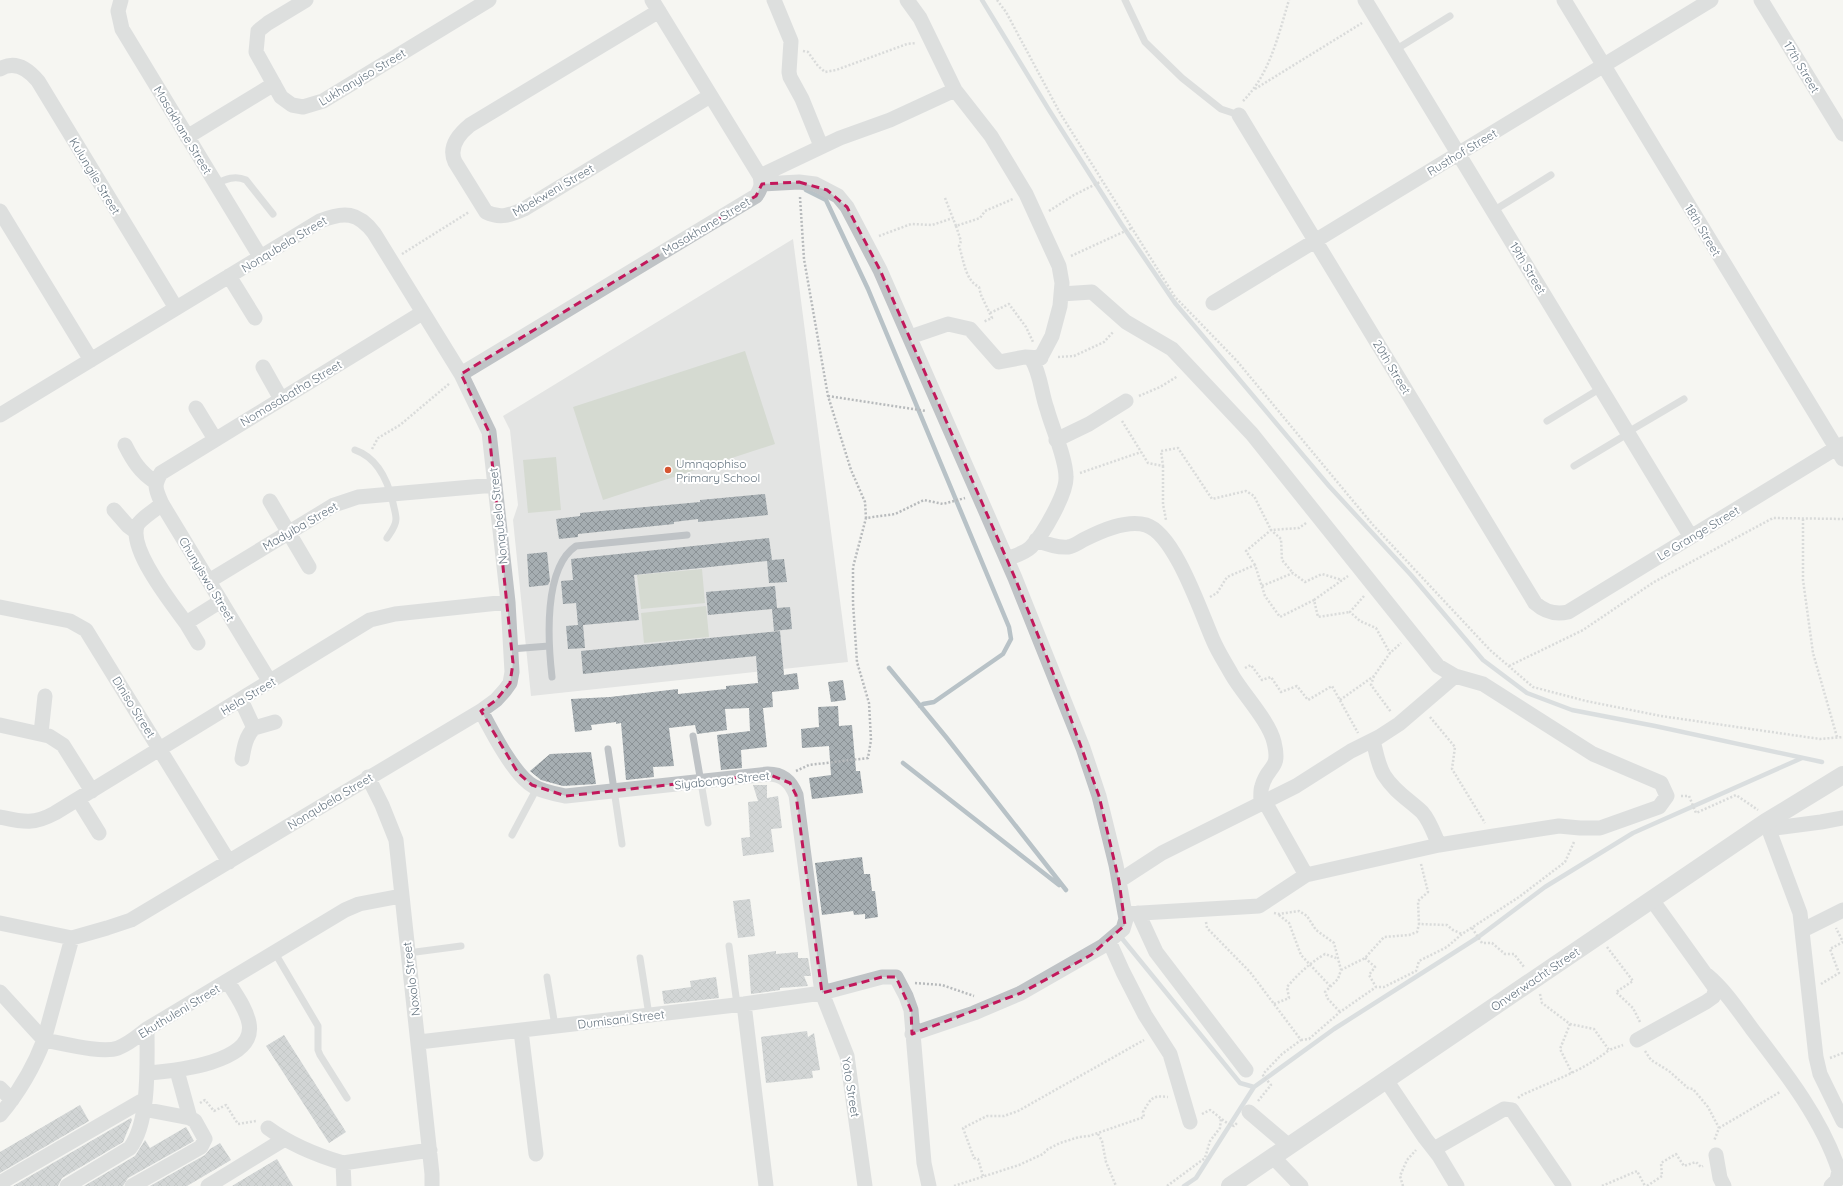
<svg xmlns="http://www.w3.org/2000/svg" width="1843" height="1186" font-family="Quicksand,sans-serif">
  <style>
    .built { fill: #e3e4e3 }
    .pitch { fill: #d5dad1 }
    .lines { fill: none; stroke-linecap: round; stroke-linejoin: round }
    .stream { stroke: #b8c2c7; stroke-width: 4.5 }
    .building { fill: url(#building-cross-hatch) }
    .path { stroke: #b7babc; stroke-width: 2.5; stroke-dasharray: 2 2; stroke-linecap: butt }
    .service { stroke: #bfc3c6; stroke-width: 7 }
    .minor { stroke: #bfc3c6; stroke-width: 15 }
    .tertiary { stroke: #bfc3c6; stroke-width: 18 }
    .marked { fill: none; stroke: #c2185b; stroke-width: 3; stroke-dasharray: 8 5; stroke-linejoin: round }
    .poi-dot { fill: #d65631; stroke: #fff; stroke-width: 1.5 }
    .labels { text-anchor: middle; dominant-baseline: central; stroke-width: 4; stroke-linejoin: round; paint-order: stroke }
    .street-label { font-size: 12px; fill: #667581; stroke: #fff }
    .poi-label { font-size: 12px; fill: #667581; stroke: #fff; text-anchor: start }
  </style>
  <defs>
    <pattern id="building-cross-hatch" width="8" height="8" patternUnits="userSpaceOnUse"><rect width="8" height="8" fill="#a6aeb2"/><path d="M0 0l8 8M0 8l8-8" fill="none" stroke="#8b9296"/></pattern>
  </defs>
  <rect width="100%" height="100%" fill="#f5f5f2"/>
  <path class="built" d="M 793,239 L 848,662 L 531,696 L 513,520 L 518,505 L 510,430 L 503,416 Z"/>
  <path class="pitch" d="M 745,351 L 775,444 L 603,500 L 573,407 Z
    M 556,457 L 561,510 L 528,513 L 523,460 Z
    M 702,569 L 705,603 L 641,609 L 637,575 Z
    M 706,606 L 709,637 L 644,643 L 641,613 Z"/>
  <g class="lines">
    <path class="stream" d="M 982,0 L 1049,110 L 1122,225 L 1175,303 L 1329,486 L 1411,575 L 1483,660 L 1527,693 L 1572,710 L 1655,726 L 1822,762
      M 806,190 L 826,200 L 868,289 L 1009,627 L 1011,639 L 1003,654 L 934,702 L 923,704 L 920,706
      M 889,668 L 946,737 L 1066,890
      M 903,763 L 1059,885
      M 1120,936 L 1240,1083 L 1254,1087 L 1334,1029 L 1477,938 L 1545,887 L 1633,833 L 1802,758
      M 1184,1186 L 1196,1178 L 1254,1087"/>
  </g>
  <path class="building" d="M 765,494 L 768,515 L 698,522 L 698,519 L 674,522 L 674,524 L 578,534 L 578,537 L 559,539 L 556,519 L 580,516 L 580,513 L 700,502 L 700,500 Z
    M 769,538 L 772,560 L 784,559 L 787,582 L 769,583 L 767,561 L 634,575 L 639,620 L 583,625 L 585,648 L 568,649 L 566,626 L 578,625 L 576,603 L 563,604 L 561,581 L 573,580 L 571,559 Z
    M 547,552 L 550,581 L 548,585 L 529,587 L 527,554 Z
    M 775,586 L 777,608 L 790,607 L 792,629 L 774,631 L 772,609 L 708,615 L 706,592 Z
    M 780,631 L 784,675 L 797,673 L 799,689 L 772,692 L 773,707 L 763,708 L 767,747 L 741,750 L 742,768 L 721,770 L 717,735 L 750,731 L 749,708 L 725,709 L 727,730 L 697,734 L 695,725 L 669,728 L 674,766 L 653,767 L 654,777 L 626,780 L 621,723 L 616,724 L 616,722 L 591,725 L 592,730 L 575,732 L 571,699 L 610,697 L 678,689 L 678,694 L 726,689 L 726,686 L 758,683 L 756,656 L 583,674 L 581,651 Z
    M 843,680 L 846,700 L 831,702 L 828,682 Z
    M 838,706 L 839,726 L 852,725 L 856,771 L 860,771 L 863,793 L 812,799 L 809,778 L 831,775 L 829,746 L 802,748 L 801,729 L 819,727 L 818,707 Z
    M 591,752 L 596,784 L 563,786 L 541,780 L 530,771 L 550,754 Z
    M 753,785 L 767,785 L 767,798 L 778,796 L 782,828 L 771,829 L 774,852 L 743,856 L 741,838 L 750,837 L 748,802 L 758,801 Z
    M 862,857 L 864,874 L 870,874 L 872,891 L 875,891 L 878,917 L 865,919 L 865,914 L 854,915 L 853,911 L 822,915 L 815,863 Z
    M 750,899 L 755,936 L 738,938 L 733,901 Z
    M 776,951 L 776,954 L 798,952 L 798,958 L 808,958 L 811,976 L 804,976 L 808,986 L 780,988 L 780,990 L 751,994 L 748,955 Z
    M 716,977 L 719,998 L 664,1004 L 662,991 L 691,987 L 690,981 Z
    M 807,1031 L 808,1037 L 814,1033 L 820,1070 L 812,1071 L 813,1078 L 766,1083 L 761,1037 Z
    M 284,1035 L 346,1132 L 329,1143 L 266,1046 Z
    M 80,1105 L 89,1121 L 0,1173 L 0,1152 Z
    M 131,1118 L 132,1120 L 123,1142 L 62,1178 L 58,1186 L 13,1186 Z
    M 186,1127 L 194,1141 L 128,1178 L 123,1186 L 84,1186 L 135,1156 L 145,1140 L 150,1148 Z
    M 220,1143 L 231,1160 L 187,1186 L 150,1186 L 205,1155 L 210,1149 Z
    M 277,1159 L 293,1186 L 232,1186 Z"/>
  <g class="lines">
    <path class="path" d="M 997,0 L 1006,12 L 1060,113 L 1175,297 L 1237,361 L 1373,525 L 1490,650 L 1533,687 L 1586,701 L 1661,716 L 1820,739 L 1843,737
      M 803,51 L 808,52 L 818,66 L 825,72 L 836,70 L 907,44 L 916,43
      M 1255,89 L 1362,23
      M 1243,101 C 1270,74 1278,36 1289,0
      M 800,197 L 804,259 L 828,396 L 851,470 L 865,502 L 866,518
      M 945,198 L 956,226 L 980,218 L 985,211 L 1013,199
      M 1049,211 L 1074,195 L 1102,181
      M 956,226 L 961,241 L 959,246 C 964,261 965,280 979,287 L 981,295 L 992,318 L 983,322
      M 879,236 L 911,224 L 932,225 L 953,218
      M 402,254 L 469,212
      M 1071,256 L 1132,228
      M 990,313 L 1009,304 L 1026,327 L 1033,342
      M 1058,357 L 1074,356 L 1104,342 L 1114,331
      M 828,396 L 926,411
      M 1139,396 L 1160,387 L 1178,376
      M 1122,421 L 1148,463 L 1163,466 L 1161,451 L 1178,448 L 1212,499 L 1246,491 L 1254,496 L 1271,530 L 1281,539 L 1282,560 L 1293,573
      M 372,449 L 378,438 L 400,425 L 450,383
      M 1163,466 L 1163,504 L 1166,520
      M 1080,473 L 1141,452
      M 1803,519 L 1803,580 L 1813,653 L 1837,737
      M 1255,565 L 1246,551 L 1271,530 L 1299,528 L 1306,523
      M 1262,586 L 1293,573 L 1305,582 L 1322,574 L 1342,580
      M 1364,596 L 1350,612 L 1360,621 L 1376,628 L 1390,653
      M 1210,597 L 1217,593 L 1227,577 L 1255,565 L 1265,596 L 1280,617 L 1314,600 L 1318,617 L 1350,612
      M 1314,600 L 1348,576
      M 1509,666 L 1583,630 L 1654,582 L 1773,518 L 1843,519
      M 1245,668 L 1251,665 L 1262,680 L 1271,677 L 1281,692 L 1297,686 L 1308,700 L 1332,686 L 1358,733
      M 1374,676 L 1371,685 L 1391,712
      M 1340,700 L 1374,676 L 1390,653 L 1401,643
      M 1430,717 L 1455,747 L 1452,769 L 1485,823
      M 796,771 L 809,765 L 868,758 L 871,740 L 869,703 L 857,662 L 853,603 L 853,567 L 866,518 L 895,514 L 924,500 L 943,504 L 965,498
      M 1681,796 L 1689,796 L 1696,813 L 1736,795 L 1758,810
      M 1421,864 L 1428,892 L 1418,901 L 1419,924 L 1447,925 L 1453,930 L 1462,934
      M 1274,913 L 1279,914 L 1299,911 L 1307,916 L 1316,930 L 1334,943 L 1341,970 L 1338,979 L 1325,992 L 1328,999 L 1340,1012
      M 1279,915 L 1289,923 L 1301,955 L 1331,987
      M 1206,922 L 1207,928 L 1250,972 L 1301,1040 L 1282,1054 L 1263,1074
      M 1472,928 L 1482,943 L 1492,943 L 1505,954 L 1514,954 L 1524,967
      M 1607,947 L 1633,981 L 1616,992 L 1633,1008 L 1640,1022
      M 1365,958 L 1375,967 L 1369,975 L 1376,987
      M 1341,970 L 1365,958 L 1384,937 L 1409,935 L 1417,932 L 1419,924
      M 915,983 L 942,985 L 974,996
      M 1821,984 L 1839,973 L 1830,949 L 1843,942 L 1836,928
      M 1540,994 L 1542,1003 L 1570,1024 L 1594,1029 L 1609,1050 L 1623,1045
      M 1274,1004 L 1289,998 L 1287,987 C 1299,973 1310,963 1325,954 L 1336,958
      M 1570,1024 L 1560,1049 L 1572,1073
      M 1301,1040 L 1309,1039 L 1340,1012 L 1376,987 L 1384,987 L 1416,971 L 1419,961 L 1447,947 L 1462,934 L 1519,897 L 1565,862 L 1574,842
      M 1645,1051 L 1651,1060 L 1669,1071 L 1688,1088 L 1693,1089 L 1708,1107 L 1719,1128 L 1714,1141
      M 1830,1058 L 1843,1053
      M 1518,1098 L 1522,1095 C 1552,1081 1583,1071 1609,1050
      M 1258,1101 L 1271,1085 L 1262,1074
      M 200,1103 L 205,1100 L 214,1111 L 226,1105 L 238,1124 L 256,1121
      M 1202,1114 L 1210,1110 C 1218,1115 1224,1123 1234,1126 L 1238,1122
      M 1719,1128 L 1780,1092
      M 1098,1134 L 1102,1141 L 1106,1162 L 1116,1186
      M 983,1176 L 978,1159 L 974,1158 L 963,1128 L 987,1116 L 1004,1116 L 1018,1111 L 1144,1040
      M 954,1186 L 1019,1165 L 1043,1154 L 1048,1149 L 1060,1143 L 1079,1137 L 1089,1136 L 1144,1117 L 1143,1112 C 1151,1099 1151,1095 1168,1097
      M 1167,1186 L 1205,1158 L 1210,1141 L 1220,1128 L 1221,1118
      M 1403,1186 L 1400,1176 L 1407,1160 L 1416,1150
      M 1602,1186 L 1637,1171 L 1645,1186
      M 1647,1186 L 1662,1176 L 1661,1163 L 1676,1154 L 1684,1166 L 1696,1162 L 1701,1167 L 1703,1166"/>
    <path class="service" d="M 1125,0 L 1145,42 L 1182,78 L 1221,109 L 1239,115
      M 1395,50 L 1450,16
      M 216,184 C 226,179 235,175 246,180 L 273,214
      M 1493,211 L 1551,175
      M 1547,421 L 1601,388
      M 1628,432 L 1684,399
      M 355,450 C 378,458 388,481 393,503 C 394,508 396,514 396,519 C 396,526 391,532 387,538
      M 1574,466 L 1629,433
      M 511,649 L 549,646
      M 552,677 C 548,642 543,568 576,546 L 687,535
      M 693,736 L 708,823
      M 608,749 L 622,844
      M 512,835 L 537,788
      M 729,946 L 737,1004
      M 275,953 L 318,1026 L 318,1050 L 320,1055 L 347,1098
      M 408,953 L 461,946
      M 640,958 L 649,1015
      M 547,977 L 555,1026"/>
    <path class="minor" d="M 121,0 L 118,11 L 122,29 L 261,258
      M 306,0 L 268,23 L 258,31 L 256,52 L 281,97 L 292,105 L 303,107 L 323,101 L 489,0
      M 774,0 L 791,41 L 789,72 L 790,77 L 802,99 L 821,146
      M 907,0 L 920,18 L 955,90 L 991,136 L 1026,194 L 1059,266 L 1062,283 L 1060,306 L 1052,336 L 1042,355 L 1032,360 C 1041,375 1041,393 1047,409 C 1052,428 1066,458 1066,477 C 1067,493 1043,535 1031,547 C 1025,553 1014,556 1007,559
      M 1365,0 L 1691,537
      M 1564,0 L 1843,459
      M 1761,0 L 1843,134
      M 659,11 L 470,125 C 459,134 448,147 455,162 L 486,212 C 500,219 511,215 524,209 L 710,96
      M 0,69 C 15,60 28,69 38,81 L 176,308
      M 1239,115 L 1535,603 C 1545,612 1555,615 1568,612 L 1843,444
      M 187,137 L 274,84
      M 760,176 L 840,138 L 890,120 L 955,90
      M 762,184 L 799,182 L 815,184 L 838,196 L 847,207 L 880,270 L 1015,578 L 1083,748 L 1099,796 L 1116,865 L 1126,919 L 1123,929 L 1103,946 L 1021,993 L 974,1013 L 912,1034
      M 0,211 L 91,360
      M 229,276 L 255,318
      M 1061,294 L 1092,292 L 1126,322 L 1172,349 L 1252,434 L 1438,666 L 1455,676 L 1483,684 L 1593,754 L 1661,783 L 1667,796 L 1659,807 L 1600,828 L 1580,828 L 1559,826 L 1494,836 L 1439,845 L 1306,875 L 1259,906 L 1125,914
      M 1213,303 L 1711,0
      M 910,337 L 948,324 L 970,329 L 999,362 L 1025,357 L 1041,358
      M 263,367 L 281,399
      M 461,374 L 756,196 C 761,189 762,185 760,176 L 652,0
      M 196,408 L 215,439
      M 0,415 L 320,221 C 344,211 358,212 374,233 L 461,374 L 489,432 L 508,602 L 512,672 L 510,683 L 505,690 L 496,700 L 481,711 L 131,920 L 107,928 L 72,938 L 0,923
      M 1056,440 L 1089,424 L 1126,401
      M 125,445 C 133,461 140,472 155,482
      M 270,501 L 309,567
      M 162,504 C 156,509 139,520 137,526 C 129,550 172,604 186,623 L 221,601
      M 114,510 L 128,526 L 136,532
      M 1036,540 C 1046,544 1057,548 1068,547 C 1074,546 1079,542 1085,539 C 1101,531 1127,519 1146,525 C 1175,534 1201,613 1213,640 C 1218,652 1226,664 1232,675 C 1243,694 1269,721 1274,742 C 1281,771 1268,764 1262,786 C 1260,791 1261,798 1261,804
      M 209,581 L 334,505 L 358,497 L 495,485
      M 0,607 L 70,621 L 86,630 L 229,862
      M 186,623 L 198,643
      M 270,682 L 162,504 C 156,490 153,486 161,473 L 422,313
      M 241,700 L 254,728 C 246,736 244,747 242,759
      M 481,711 C 492,732 514,775 533,786 C 543,792 555,794 566,796 L 768,774 C 783,774 791,782 796,795 L 822,993 L 847,1056 L 865,1186
      M 0,725 L 49,736 L 63,745 L 92,791
      M 254,728 L 275,722
      M 41,733 L 45,696
      M 1373,740 C 1376,752 1378,765 1384,775 C 1394,791 1409,800 1422,812 C 1430,821 1434,834 1439,845
      M 368,777 L 382,805 L 396,840 L 432,1174 L 432,1186
      M 78,799 L 99,833
      M 1265,802 L 1306,875
      M 0,817 C 23,822 33,825 55,813 L 370,620 L 395,614 L 508,602
      M 1766,822 L 1800,913 L 1816,1057 L 1820,1074 L 1843,1121
      M 1768,829 L 1821,822 L 1843,818
      M 1119,881 L 1162,853 L 1296,786 L 1351,751 L 1379,737 L 1399,724 L 1455,676
      M 1138,913 L 1156,952 L 1246,1070
      M 1803,930 L 1843,910
      M 72,938 L 44,1040 C 62,1043 102,1054 118,1048 C 129,1044 138,1036 147,1029 L 345,910 L 359,904 L 401,896
      M 1109,941 L 1123,972 L 1145,1015 L 1170,1054 L 1190,1122
      M 1707,975 C 1725,990 1738,1010 1752,1029 C 1785,1072 1822,1119 1839,1171 L 1837,1180 L 1831,1186
      M 0,992 L 44,1040 C 33,1069 20,1091 0,1115
      M 744,1004 L 766,1186
      M 521,1031 L 536,1154
      M 1637,1040 L 1706,1002 L 1713,997 L 1716,989 L 1652,900
      M 419,1042 L 744,1004 L 822,993 L 882,977 L 896,977 L 906,996 L 911,1010 L 924,1163 L 929,1186
      M 177,1071 L 190,1118
      M 147,1073 C 174,1071 257,1063 249,1023 C 246,1008 236,995 228,982
      M 1386,1080 L 1425,1138 L 1439,1156 L 1457,1186
      M 0,1088 L 12,1100
      M 1249,1112 L 1289,1146
      M 268,1128 C 291,1145 316,1155 343,1163 L 344,1186
      M 1434,1149 L 1504,1109 L 1512,1110 L 1564,1186
      M 1716,1155 L 1720,1178 L 1724,1186
      M 1273,1157 L 1301,1186
      M 343,1163 L 430,1150
      M 0,1183 L 145,1099
      M 67,1186 L 130,1148 C 150,1121 147,1063 147,1029
      M 132,1186 L 201,1147 L 205,1139 L 195,1121 L 190,1118 L 143,1109
      M 208,1186 L 283,1140"/>
    <path class="tertiary" d="M 1230,1186 L 1766,822 L 1843,775"/>
  </g>
  <path d="M0 0H1843V1186H0ZM 799,182 L 827,190 L 847,207 L 880,270 L 1015,578 L 1064,700 L 1099,796 L 1119,881 L 1125,925 L 1091,955 L 1021,993 L 912,1034 L 911,1010 L 896,977 L 882,977 L 822,993 L 796,795 L 790,783 L 768,774 L 566,796 L 532,785 L 518,773 L 481,711 L 496,700 L 510,683 L 513,663 L 489,432 L 461,374 L 756,196 L 762,184 Z" fill="#f5f5f2" fill-opacity=".55" fill-rule="evenodd"/>
  <path class="marked" d="M 799,182 L 827,190 L 847,207 L 880,270 L 1015,578 L 1064,700 L 1099,796 L 1119,881 L 1125,925 L 1091,955 L 1021,993 L 912,1034 L 911,1010 L 896,977 L 882,977 L 822,993 L 796,795 L 790,783 L 768,774 L 566,796 L 532,785 L 518,773 L 481,711 L 496,700 L 510,683 L 513,663 L 489,432 L 461,374 L 756,196 L 762,184 Z"/>
  <circle class="poi-dot" cx="668" cy="470" r="4"/>
  <g class="labels">
    <g class="street-label">
      <text transform="translate(1802 67) rotate(59)">17th Street</text>
      <text transform="translate(362 77) rotate(-31)">Lukhanyiso Street</text>
      <text transform="translate(183 130) rotate(59)">Masakhane Street</text>
      <text transform="translate(1462 152) rotate(-31)">Rusthof Street</text>
      <text transform="translate(95 176) rotate(59)">Kulungile Street</text>
      <text transform="translate(553 190) rotate(-30)">Mbekweni Street</text>
      <text transform="translate(706 226) rotate(-31)">Masakhane Street</text>
      <text transform="translate(1703 230) rotate(59)">18th Street</text>
      <text transform="translate(284 244) rotate(-31)">Nonqubela Street</text>
      <text transform="translate(1528 268) rotate(59)">19th Street</text>
      <text transform="translate(1392 367) rotate(59)">20th Street</text>
      <text transform="translate(291 393) rotate(-31)">Nomasabatha Street</text>
      <text transform="translate(498 516) rotate(-96)">Nonqubela Street</text>
      <text transform="translate(300 526) rotate(-30)">Madyiba Street</text>
      <text transform="translate(1698 533) rotate(-31)">Le Grange Street</text>
      <text transform="translate(207 579) rotate(59)">Chunyiswa Street</text>
      <text transform="translate(248 696) rotate(-31)">Hela Street</text>
      <text transform="translate(134 707) rotate(58)">Diniso Street</text>
      <text transform="translate(722 780) rotate(-6)">Siyabonga Street</text>
      <text transform="translate(330 801) rotate(-31)">Nonqubela Street</text>
      <text transform="translate(411 979) rotate(-97)">Noxolo Street</text>
      <text transform="translate(1535 979) rotate(-34)">Onverwacht Street</text>
      <text transform="translate(179 1011) rotate(-31)">Ekuthuleni Street</text>
      <text transform="translate(621 1019) rotate(-7)">Dumisani Street</text>
      <text transform="translate(851 1087) rotate(81)">Yoto Street</text>
    </g>
    <g class="poi-label">
      <text x="676" y="463">Umnqophiso<tspan x="676" dy="14">Primary School</tspan></text>
    </g>
  </g>
</svg>
